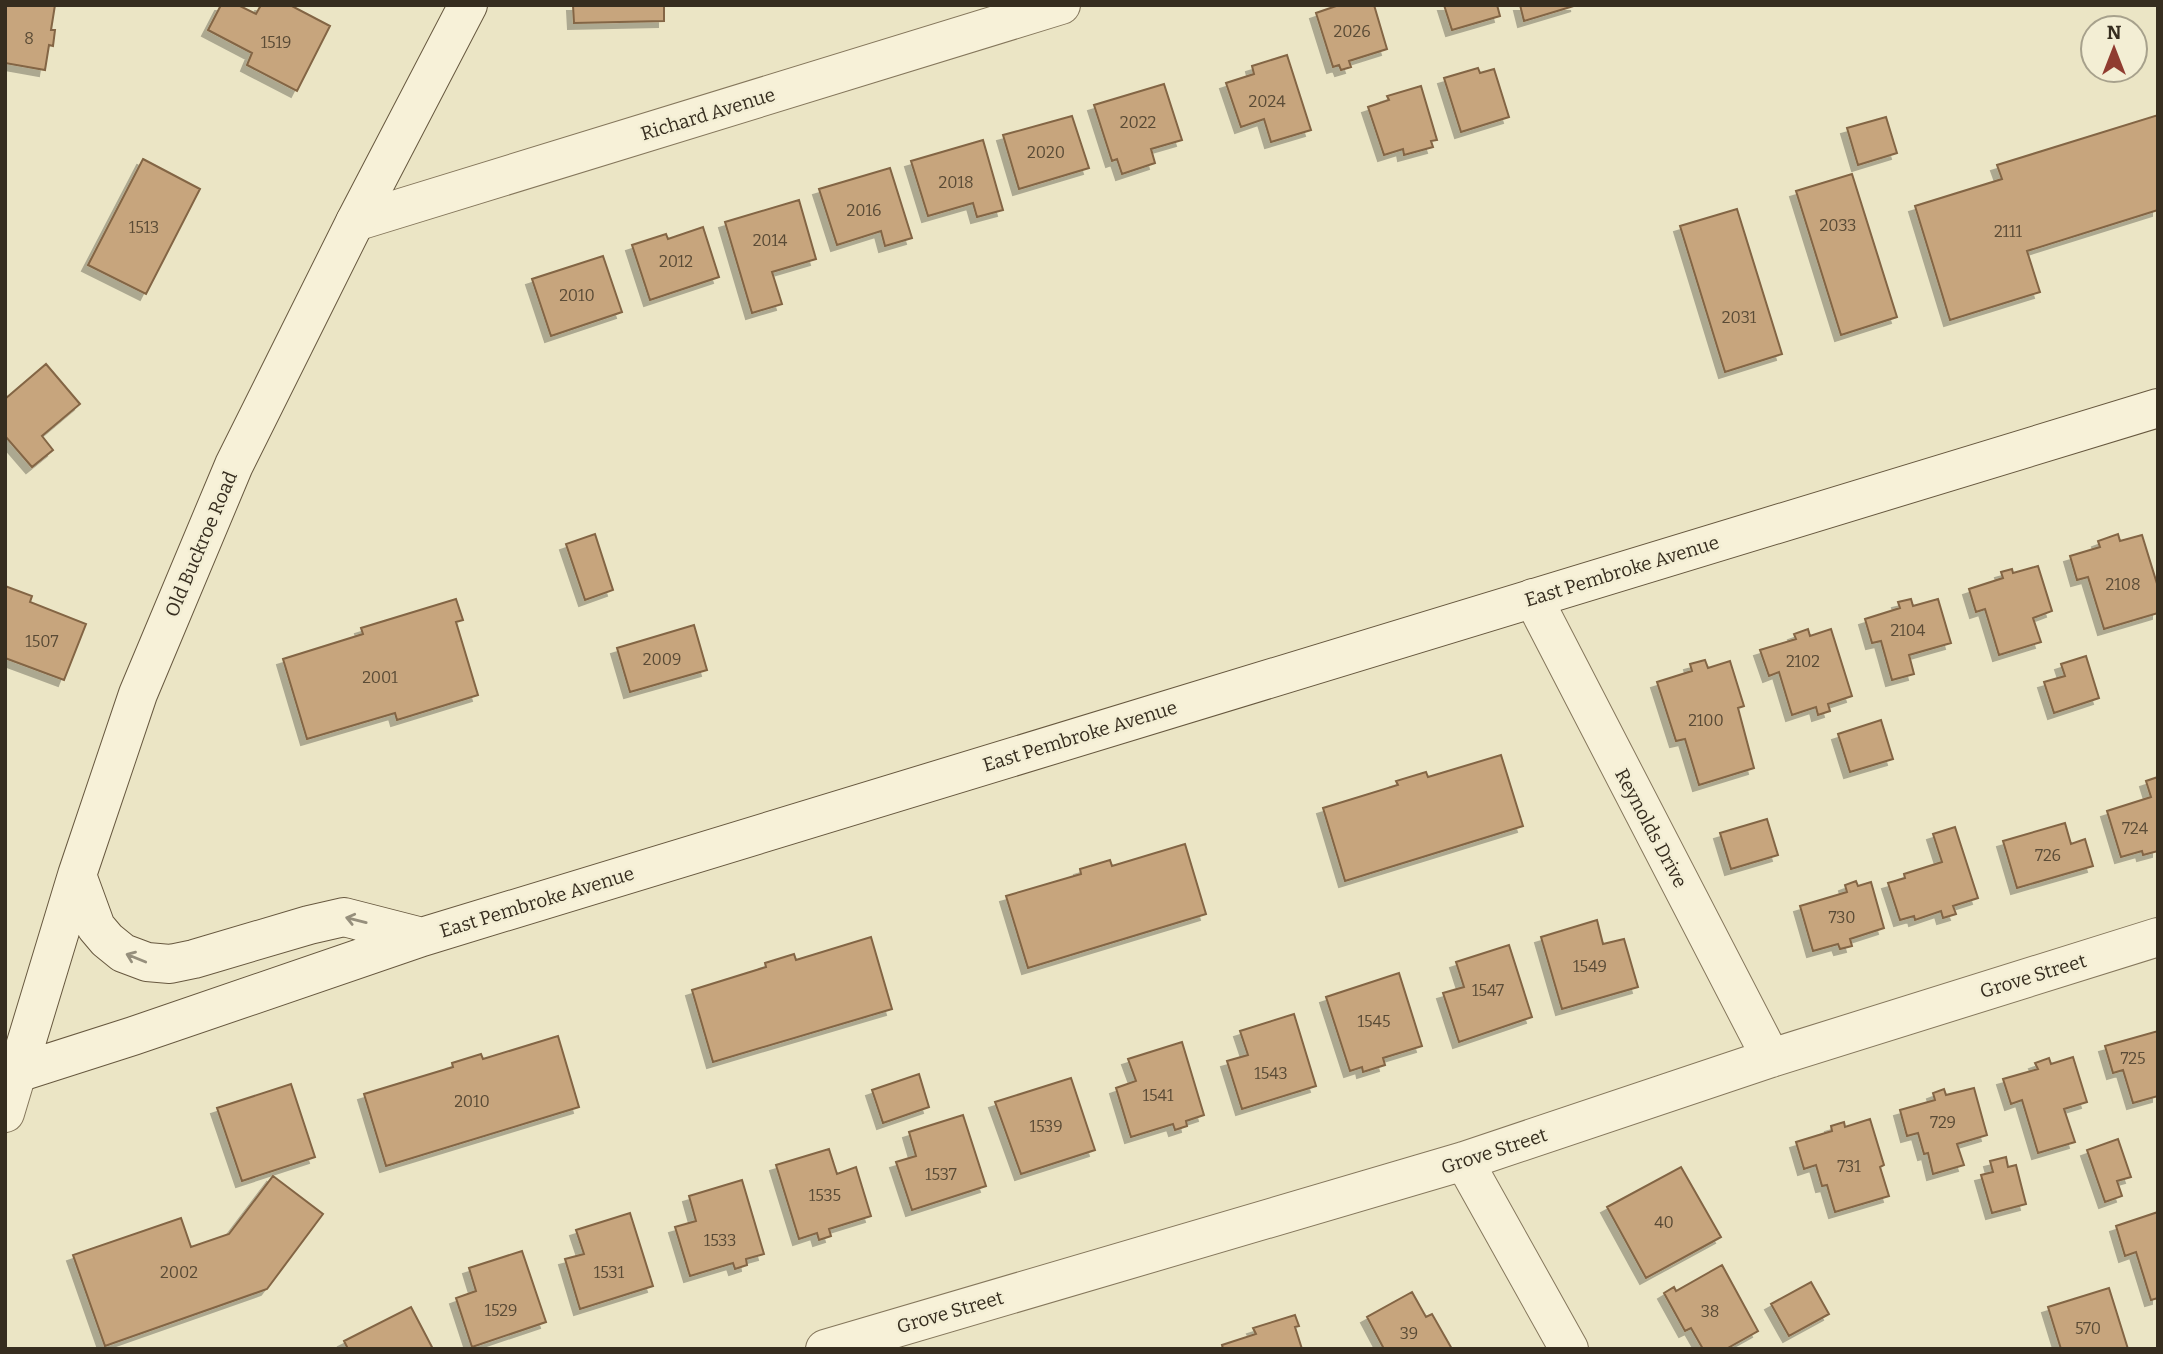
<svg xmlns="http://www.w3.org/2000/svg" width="2163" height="1354" font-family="Bitter,serif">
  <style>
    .building { fill: #c7a57d; stroke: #836544; stroke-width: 2; filter: url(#shadow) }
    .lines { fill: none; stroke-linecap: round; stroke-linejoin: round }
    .minor-casing { stroke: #85775c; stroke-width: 40 }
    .tertiary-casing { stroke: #85775c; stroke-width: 40 }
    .secondary-casing { stroke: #67583f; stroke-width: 40 }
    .minor { stroke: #f7f1d8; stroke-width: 38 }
    .tertiary { stroke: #f7f1d8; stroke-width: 38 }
    .secondary { stroke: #f7f1d8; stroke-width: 38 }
    .oneway { stroke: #968f7c }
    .labels { text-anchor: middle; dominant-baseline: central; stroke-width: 5; stroke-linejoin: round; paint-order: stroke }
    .number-label { font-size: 16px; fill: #5a4b36 }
    .street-label { font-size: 19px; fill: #362d1f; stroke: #f3eed4 }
  </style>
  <defs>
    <filter id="shadow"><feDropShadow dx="-6" dy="6" stdDeviation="0" flood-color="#0004"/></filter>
  </defs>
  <rect width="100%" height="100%" fill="#ebe5c5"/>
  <path class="building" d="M 5,5 L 55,5 L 51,30 L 55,30 L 53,46 L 49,45 L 45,70 L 5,63 Z
    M 221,5 L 238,5 L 256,14 L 261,5 L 290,5 L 330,26 L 297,91 L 247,65 L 252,53 L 208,30 Z
    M 573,5 L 664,5 L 664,21 L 574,23 Z
    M 1339,5 L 1374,5 L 1387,49 L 1349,61 L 1351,67 L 1341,70 L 1339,65 L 1333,67 L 1316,13 Z
    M 1444,5 L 1497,5 L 1500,16 L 1452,30 Z
    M 1520,5 L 1577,5 L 1524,21 Z
    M 1287,55 L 1311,130 L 1271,142 L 1264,119 L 1241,127 L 1226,83 L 1254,74 L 1252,66 Z
    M 1478,68 L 1480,73 L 1494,69 L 1509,117 L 1461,132 L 1444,78 Z
    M 1164,84 L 1182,140 L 1151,149 L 1155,163 L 1122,174 L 1117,159 L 1112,161 L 1094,105 Z
    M 1421,86 L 1437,140 L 1431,141 L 1433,147 L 1404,155 L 1403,149 L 1384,155 L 1368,107 L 1389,100 L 1387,96 Z
    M 2158,115 L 2158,210 L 2027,251 L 2040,292 L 1950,320 L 1915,206 L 2002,179 L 1997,165 Z
    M 1072,116 L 1089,168 L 1019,189 L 1003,135 Z
    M 1886,117 L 1897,153 L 1858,165 L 1847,128 Z
    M 983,140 L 1003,210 L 977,217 L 973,203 L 928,216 L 911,161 Z
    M 143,159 L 200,189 L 146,294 L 88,265 Z
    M 890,168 L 912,238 L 885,246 L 881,231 L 837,245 L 819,189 Z
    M 1852,174 L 1897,317 L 1841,335 L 1796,191 Z
    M 799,200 L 816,259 L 772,272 L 782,304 L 752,313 L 725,222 Z
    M 1737,209 L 1782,354 L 1725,372 L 1680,226 Z
    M 703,227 L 719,277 L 650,300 L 632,245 L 666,234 L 668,239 Z
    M 603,256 L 622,312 L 551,336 L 532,279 Z
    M 46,364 L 80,404 L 42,436 L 53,450 L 32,467 L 5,436 L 5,399 Z
    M 595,534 L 613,590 L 585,600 L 566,544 Z
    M 2118,534 L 2120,541 L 2142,535 L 2158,587 L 2158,613 L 2104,629 L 2088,577 L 2077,580 L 2070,556 L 2100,547 L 2098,541 Z
    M 2038,566 L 2052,611 L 2033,618 L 2041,642 L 1999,655 L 1985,609 L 1976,612 L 1969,589 L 2003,578 L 2001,572 L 2012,569 L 2013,573 Z
    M 5,586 L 32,596 L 30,602 L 86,624 L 64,680 L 5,658 Z
    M 456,599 L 463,620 L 456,622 L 478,695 L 397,720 L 395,713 L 307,739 L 283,659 L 363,634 L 361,628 Z
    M 1911,599 L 1913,606 L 1938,599 L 1951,643 L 1909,655 L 1914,674 L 1892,680 L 1881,641 L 1872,643 L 1865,619 L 1900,608 L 1898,602 Z
    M 694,625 L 707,670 L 630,692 L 617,648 Z
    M 1808,629 L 1810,636 L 1831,629 L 1852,696 L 1828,704 L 1830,711 L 1818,715 L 1816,707 L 1792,715 L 1779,672 L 1769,676 L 1760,650 L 1796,639 L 1794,634 Z
    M 2086,656 L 2099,698 L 2054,713 L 2044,682 L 2065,676 L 2061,664 Z
    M 1705,660 L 1708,668 L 1730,661 L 1744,706 L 1738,708 L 1754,768 L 1699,785 L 1685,739 L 1676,741 L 1657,682 L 1692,671 L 1690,664 Z
    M 1881,720 L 1893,759 L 1850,772 L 1838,734 Z
    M 1501,755 L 1523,826 L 1345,881 L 1323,808 L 1398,785 L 1396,781 L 1426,772 L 1428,777 Z
    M 2158,777 L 2158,851 L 2143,855 L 2142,851 L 2121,857 L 2107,811 L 2151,797 L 2146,781 Z
    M 1767,819 L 1778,855 L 1731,869 L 1720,833 Z
    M 2065,823 L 2071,844 L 2085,839 L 2093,866 L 2017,888 L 2003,841 Z
    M 1955,827 L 1978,898 L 1953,906 L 1956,914 L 1943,918 L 1941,911 L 1915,920 L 1914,916 L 1900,920 L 1888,883 L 1905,878 L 1904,874 L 1942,862 L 1933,834 Z
    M 1185,844 L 1206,914 L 1028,968 L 1006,896 L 1081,874 L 1080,869 L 1110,860 L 1112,866 Z
    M 1856,881 L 1858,886 L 1871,882 L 1884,928 L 1850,939 L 1852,946 L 1840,949 L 1838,944 L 1813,951 L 1800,906 L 1847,892 L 1845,885 Z
    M 1597,920 L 1603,944 L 1624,939 L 1638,987 L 1562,1009 L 1541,937 Z
    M 871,937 L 892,1009 L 713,1062 L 692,990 L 766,967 L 765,963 L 794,954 L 796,960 Z
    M 1509,945 L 1532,1017 L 1459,1042 L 1443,993 L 1464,987 L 1456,962 Z
    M 1399,973 L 1422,1046 L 1383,1058 L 1385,1065 L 1363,1072 L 1362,1067 L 1350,1071 L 1326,997 Z
    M 1294,1014 L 1316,1086 L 1242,1109 L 1227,1061 L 1248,1055 L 1240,1031 Z
    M 2158,1031 L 2158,1096 L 2133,1103 L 2123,1070 L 2113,1073 L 2105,1046 Z
    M 558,1036 L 579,1107 L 386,1166 L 364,1094 L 453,1067 L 452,1063 L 481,1054 L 483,1059 Z
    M 1182,1042 L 1204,1115 L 1186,1121 L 1187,1126 L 1175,1130 L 1173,1124 L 1131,1137 L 1116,1088 L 1136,1081 L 1128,1059 Z
    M 2073,1057 L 2087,1102 L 2064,1109 L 2075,1142 L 2038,1153 L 2022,1100 L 2011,1104 L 2003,1079 L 2038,1069 L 2035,1063 L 2049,1058 L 2051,1064 Z
    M 919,1074 L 929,1107 L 883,1123 L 872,1090 Z
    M 1071,1078 L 1095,1150 L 1021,1174 L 995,1102 Z
    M 291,1084 L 315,1157 L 242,1181 L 217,1108 Z
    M 1974,1088 L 1987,1135 L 1957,1144 L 1964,1165 L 1933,1174 L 1928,1153 L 1924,1154 L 1918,1133 L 1907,1136 L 1900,1110 L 1935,1100 L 1933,1093 L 1944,1089 L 1946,1095 Z
    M 963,1115 L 986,1186 L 912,1210 L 896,1162 L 916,1156 L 909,1132 Z
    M 1870,1119 L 1884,1165 L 1880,1167 L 1889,1196 L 1835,1212 L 1827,1185 L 1822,1186 L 1816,1165 L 1804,1169 L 1796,1142 L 1832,1131 L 1831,1126 L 1844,1122 L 1845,1127 Z
    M 2118,1139 L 2131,1177 L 2117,1181 L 2122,1196 L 2105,1202 L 2087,1150 Z
    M 829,1149 L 837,1174 L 856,1167 L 871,1216 L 829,1229 L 831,1236 L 819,1240 L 817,1233 L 799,1239 L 776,1165 Z
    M 2006,1157 L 2008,1167 L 2016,1165 L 2026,1204 L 1992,1213 L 1981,1175 L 1993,1172 L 1990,1161 Z
    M 1681,1167 L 1721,1237 L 1646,1278 L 1607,1207 Z
    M 273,1176 L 323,1214 L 267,1289 L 105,1346 L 73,1255 L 181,1218 L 191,1247 L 229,1234 Z
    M 742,1180 L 764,1254 L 746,1259 L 747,1265 L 735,1269 L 733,1263 L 690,1276 L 675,1227 L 696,1221 L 689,1196 Z
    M 2158,1212 L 2158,1298 L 2151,1300 L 2136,1252 L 2125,1256 L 2116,1226 Z
    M 630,1213 L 653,1286 L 580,1309 L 565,1259 L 584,1254 L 576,1230 Z
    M 522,1251 L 546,1322 L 472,1347 L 456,1298 L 476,1291 L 469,1268 Z
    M 1722,1265 L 1758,1331 L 1726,1349 L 1703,1349 L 1691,1328 L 1685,1331 L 1664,1293 L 1674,1287 L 1676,1291 Z
    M 1811,1282 L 1829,1314 L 1789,1336 L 1771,1304 Z
    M 2109,1288 L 2128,1349 L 2061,1349 L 2048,1307 Z
    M 1412,1292 L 1426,1317 L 1432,1314 L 1452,1349 L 1384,1349 L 1367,1317 Z
    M 411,1307 L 433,1349 L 348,1349 L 344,1341 Z
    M 1295,1315 L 1299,1326 L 1295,1327 L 1302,1349 L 1223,1349 L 1222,1345 L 1256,1334 L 1253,1328 Z"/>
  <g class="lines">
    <defs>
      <path id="minor" d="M 355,222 L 1061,5
        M 1533,598 L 1771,1058
        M 1464,1161 L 1569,1349
        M 825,1349 L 1464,1161 L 1771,1058 L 2158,937"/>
      <path id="tertiary" d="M 5,1113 L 17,1073"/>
      <path id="secondary" d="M 77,875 L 96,927 L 107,940 L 123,953 L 147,962 L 170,964 L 194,959 L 309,925 L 344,917 L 422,937
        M 17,1073 L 77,875 L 138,694 L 234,465 L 355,222 L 468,5
        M 5,1077 L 133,1036 L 422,937 L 2158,408"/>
    </defs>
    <use href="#minor" class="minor-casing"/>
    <use href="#tertiary" class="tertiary-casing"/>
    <use href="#secondary" class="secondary-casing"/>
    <use href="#minor" class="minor"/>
    <use href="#tertiary" class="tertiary"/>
    <use href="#secondary" class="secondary"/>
  </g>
  <defs><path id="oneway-shaft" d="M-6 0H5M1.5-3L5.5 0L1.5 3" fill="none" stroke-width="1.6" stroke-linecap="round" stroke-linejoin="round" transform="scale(1.75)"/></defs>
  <g class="oneway">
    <use href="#oneway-shaft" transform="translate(356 920) rotate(-166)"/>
    <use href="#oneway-shaft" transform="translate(136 958) rotate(-158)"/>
  </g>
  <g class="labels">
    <g class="number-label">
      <text x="1352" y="31">2026</text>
      <text x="29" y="38">8</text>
      <text x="276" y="42">1519</text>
      <text x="1267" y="101">2024</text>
      <text x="1138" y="122">2022</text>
      <text x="1046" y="152">2020</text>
      <text x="956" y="182">2018</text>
      <text x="864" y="210">2016</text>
      <text x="1838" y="225">2033</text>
      <text x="144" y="227">1513</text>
      <text x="2008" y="231">2111</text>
      <text x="770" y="240">2014</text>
      <text x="676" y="261">2012</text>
      <text x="577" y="295">2010</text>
      <text x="1739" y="317">2031</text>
      <text x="2123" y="584">2108</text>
      <text x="1908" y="630">2104</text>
      <text x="42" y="641">1507</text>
      <text x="662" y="659">2009</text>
      <text x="1803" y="661">2102</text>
      <text x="380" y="677">2001</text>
      <text x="1706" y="720">2100</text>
      <text x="2135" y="828">724</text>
      <text x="2048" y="855">726</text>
      <text x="1842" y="917">730</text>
      <text x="1590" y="966">1549</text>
      <text x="1488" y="990">1547</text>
      <text x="1374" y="1021">1545</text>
      <text x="2133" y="1058">725</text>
      <text x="1271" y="1073">1543</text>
      <text x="1158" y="1095">1541</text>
      <text x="472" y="1101">2010</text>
      <text x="1943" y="1122">729</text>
      <text x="1046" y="1126">1539</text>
      <text x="1849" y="1166">731</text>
      <text x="941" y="1174">1537</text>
      <text x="825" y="1195">1535</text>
      <text x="1664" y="1222">40</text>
      <text x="720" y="1240">1533</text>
      <text x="179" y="1272">2002</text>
      <text x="609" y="1272">1531</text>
      <text x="501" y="1310">1529</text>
      <text x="1710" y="1311">38</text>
      <text x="2088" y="1328">570</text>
      <text x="1409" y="1333">39</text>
    </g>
    <g class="street-label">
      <text transform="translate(708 114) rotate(-17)">Richard Avenue</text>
      <text transform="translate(201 544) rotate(-67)">Old Buckroe Road</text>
      <text transform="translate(1622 571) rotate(-17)">East Pembroke Avenue</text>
      <text transform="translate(1080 736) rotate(-17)">East Pembroke Avenue</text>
      <text transform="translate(1651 828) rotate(62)">Reynolds Drive</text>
      <text transform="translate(537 902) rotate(-17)">East Pembroke Avenue</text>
      <text transform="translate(2033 976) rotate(-17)">Grove Street</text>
      <text transform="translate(1494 1151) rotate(-18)">Grove Street</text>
      <text transform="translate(950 1312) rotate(-16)">Grove Street</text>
    </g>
  </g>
  <rect width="2163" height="1354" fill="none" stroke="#362d1f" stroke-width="14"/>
  <g transform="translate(2114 49)"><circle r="33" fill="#f3eed4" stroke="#a7a18c" stroke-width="2"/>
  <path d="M0-5L12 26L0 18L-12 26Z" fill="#903c30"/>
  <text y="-10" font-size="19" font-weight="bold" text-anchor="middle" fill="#362d1f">N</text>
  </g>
</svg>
